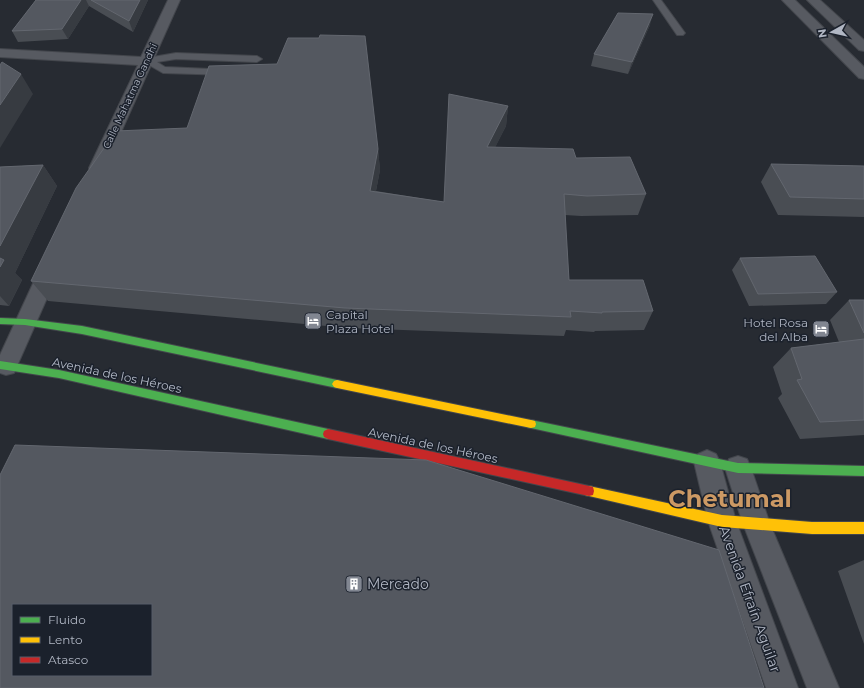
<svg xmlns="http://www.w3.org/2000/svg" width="864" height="688" font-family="Montserrat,sans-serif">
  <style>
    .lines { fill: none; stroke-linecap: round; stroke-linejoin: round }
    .lane-casing { stroke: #43464c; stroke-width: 2 }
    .street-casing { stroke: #43464c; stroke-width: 2 }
    .fast-casing { stroke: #43464c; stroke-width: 2 }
    .slow-casing { stroke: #43464c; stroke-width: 2 }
    .jam-casing { stroke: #43464c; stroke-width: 2 }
    .lane { fill: #575a61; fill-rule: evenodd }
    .street { fill: #575a61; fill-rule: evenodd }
    .fast { fill: #4caf50; fill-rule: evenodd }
    .slow { fill: #ffc107; fill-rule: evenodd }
    .jam { fill: #c62828; fill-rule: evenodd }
    .wall { fill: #494d53 }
    .shaded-wall { fill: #373b41 }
    .building { fill: #545860; stroke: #63676f; fill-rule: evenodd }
    .labels { text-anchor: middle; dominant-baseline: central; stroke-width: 3; stroke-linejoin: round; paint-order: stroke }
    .far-street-label { font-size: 10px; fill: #b1b7c4; stroke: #1b212c }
    .poi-label { font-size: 12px; fill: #b1b7c4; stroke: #1b212c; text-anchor: start }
    .street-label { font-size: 12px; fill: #b1b7c4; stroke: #1b212c }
    .near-poi-label { font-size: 14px; fill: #b1b7c4; stroke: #1b212c; text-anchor: start }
    .near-street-label { font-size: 14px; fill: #b1b7c4; stroke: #1b212c }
    .near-town-label { font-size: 24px; font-weight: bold; fill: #cc9964; stroke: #1b212c }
  </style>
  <rect width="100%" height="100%" fill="#272b32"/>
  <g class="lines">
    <defs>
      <path id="lane" d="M 653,0 L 661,0 L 685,33 L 683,35 L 677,35 Z
        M 176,53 L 257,56 L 262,59 L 257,62 L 176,59 L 157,62 L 165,67 L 233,70 L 234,72 L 229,75 L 163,73 L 142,61 L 147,58 Z"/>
      <path id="street" d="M 168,0 L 180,0 L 105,168 L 103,172 L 97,173 L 91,172 L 89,168 L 138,65 L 0,57 L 0,49 L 141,57 Z
        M 782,0 L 795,0 L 864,67 L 864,79 L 859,78 Z
        M 807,0 L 820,0 L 864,40 L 864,51 L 859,50 Z
        M 52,257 L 59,259 L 62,264 L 17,366 L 14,373 L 6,375 L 0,373 L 0,355 L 42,264 L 45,259 Z
        M 707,450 L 716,454 L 720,462 L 736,521 L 798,688 L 766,688 L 708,521 L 694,462 L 698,454 Z
        M 738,456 L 747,459 L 751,468 L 770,524 L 839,688 L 807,688 L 743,524 L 725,468 L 729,459 Z"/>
      <path id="fast" d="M 0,318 L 25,319 L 82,326 L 337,380 L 340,381 L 342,384 L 340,387 L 337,388 L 82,334 L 25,325 L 0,324 Z
        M 0,361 L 59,370 L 328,429 L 332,431 L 333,434 L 332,437 L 328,439 L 59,378 L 0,369 Z
        M 531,420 L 738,463 L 864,466 L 864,476 L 738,473 L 531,428 L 527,427 L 526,424 L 527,421 Z"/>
      <path id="slow" d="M 337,380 L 531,420 L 535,421 L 536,424 L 535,427 L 531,428 L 337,388 L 334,387 L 332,384 L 334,381 Z
        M 589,486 L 722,515 L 812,522 L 864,522 L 864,534 L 812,534 L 722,527 L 589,496 L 585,495 L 584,491 L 585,487 Z"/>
      <path id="jam" d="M 328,429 L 589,486 L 593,487 L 594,491 L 593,495 L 589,496 L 328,439 L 324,437 L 323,434 L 324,431 Z"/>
    </defs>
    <use href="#lane" class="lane-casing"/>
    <use href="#street" class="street-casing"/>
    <use href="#fast" class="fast-casing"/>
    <use href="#slow" class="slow-casing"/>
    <use href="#jam" class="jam-casing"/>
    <use href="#lane" class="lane"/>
    <use href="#street" class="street"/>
    <use href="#fast" class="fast"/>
    <use href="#slow" class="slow"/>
    <use href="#jam" class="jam"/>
  </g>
  <path class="wall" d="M 36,0 L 148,0 L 133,32 L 89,6 L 68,39 L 18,42 L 12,31 Z
    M 650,25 L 628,74 L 591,66 L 594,54 Z
    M 508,106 L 506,126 L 495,147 L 576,158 L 646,194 L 638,215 L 581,216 L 565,215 L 569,280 L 653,311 L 644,330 L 595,331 L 594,332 L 566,330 L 564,336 L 349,328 L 48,301 L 31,281 L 378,149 L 380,170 L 376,191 L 444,202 Z
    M 771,164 L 864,166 L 864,217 L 778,215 L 761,182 Z
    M 43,165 L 57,186 L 15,273 L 22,280 L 9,306 L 0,305 L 0,167 Z
    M 740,258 L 837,292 L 826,304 L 749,306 L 732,270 Z
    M 849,300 L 864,300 L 864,435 L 800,439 L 778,398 L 782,394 L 773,367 L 791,348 L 839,342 L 830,320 Z
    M 864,560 L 864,644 L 838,571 Z"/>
  <path class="shaded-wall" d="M 81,0 L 86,0 L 89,6 L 68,39 L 62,29 Z
    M 140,0 L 148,0 L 133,32 L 129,21 Z
    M 653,14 L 650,25 L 628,74 L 632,62 Z
    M 21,74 L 33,94 L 0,148 L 0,105 Z
    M 508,106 L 506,126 L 485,168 L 487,147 Z
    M 378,149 L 380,170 L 372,211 L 370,191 Z
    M 43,165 L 57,186 L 15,273 L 22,280 L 9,306 L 0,296 L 0,246 Z"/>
  <path class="building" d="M 36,0 L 81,0 L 62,29 L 12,31 Z
    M 91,0 L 140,0 L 129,21 Z
    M 618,13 L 653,14 L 632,62 L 594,54 Z
    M 320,35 L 365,36 L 378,149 L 370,191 L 444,202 L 449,94 L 508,106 L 487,147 L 573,149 L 576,158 L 630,157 L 646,194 L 587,196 L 564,194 L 569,280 L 643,280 L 653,311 L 602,312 L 602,313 L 570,311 L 571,317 L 345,308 L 31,281 L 76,188 L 116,131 L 187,128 L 209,66 L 277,64 L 288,38 L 319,38 Z
    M 2,62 L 21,74 L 0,105 L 0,65 Z
    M 771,164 L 864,166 L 864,199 L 790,197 Z
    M 43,165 L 0,246 L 0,167 Z
    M 815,256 L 837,292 L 758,294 L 740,258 Z
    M 0,258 L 4,260 L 0,267 Z
    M 849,300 L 864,300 L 864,333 Z
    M 864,339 L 864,420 L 820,422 L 797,380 L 802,379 L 791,348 Z
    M 15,445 L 426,460 L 719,550 L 764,688 L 0,688 L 0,475 ZM 13,605 L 151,605 L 151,675 L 13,675 Z"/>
  <defs>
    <symbol id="hotel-square" viewBox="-11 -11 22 22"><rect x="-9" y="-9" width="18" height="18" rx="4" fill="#818691" stroke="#1b212c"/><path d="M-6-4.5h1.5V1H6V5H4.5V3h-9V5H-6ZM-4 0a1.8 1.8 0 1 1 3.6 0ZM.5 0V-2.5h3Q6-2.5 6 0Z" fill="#fff"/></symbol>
    <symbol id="building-square" viewBox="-11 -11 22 22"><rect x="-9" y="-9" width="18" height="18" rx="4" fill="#818691" stroke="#1b212c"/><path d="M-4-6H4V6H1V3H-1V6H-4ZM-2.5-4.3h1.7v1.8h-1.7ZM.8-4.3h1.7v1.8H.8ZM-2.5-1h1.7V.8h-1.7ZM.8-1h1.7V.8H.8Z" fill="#fff"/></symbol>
  </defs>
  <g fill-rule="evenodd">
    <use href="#hotel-square" x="303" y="311" width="20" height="20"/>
    <use href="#hotel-square" x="811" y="319" width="20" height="20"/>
    <use href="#building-square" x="344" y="574" width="20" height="20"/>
  </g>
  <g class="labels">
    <g class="far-street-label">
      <text transform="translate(130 96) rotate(-65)">Calle Mahatma Gandhi</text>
    </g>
    <g class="poi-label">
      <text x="326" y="314">Capital<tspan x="326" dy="14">Plaza Hotel</tspan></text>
      <text x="808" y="322" text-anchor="end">Hotel Rosa<tspan x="808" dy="14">del Alba</tspan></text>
    </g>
    <g class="street-label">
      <text transform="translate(117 375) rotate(12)">Avenida de los Héroes</text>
      <text transform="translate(433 445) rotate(12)">Avenida de los Héroes</text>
    </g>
    <g class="near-poi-label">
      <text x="367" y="584">Mercado</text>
    </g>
    <g class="near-street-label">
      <text transform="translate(750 599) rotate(70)">Avenida Efraín Aguilar</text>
    </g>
    <g class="near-town-label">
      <text x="730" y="498">Chetumal</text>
    </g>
  </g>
  <rect x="12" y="604" width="140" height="72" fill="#1b212c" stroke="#575d69"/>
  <rect x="20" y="617" width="20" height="6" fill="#4caf50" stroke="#575d69"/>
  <text x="48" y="624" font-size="12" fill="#b1b7c4">Fluido</text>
  <rect x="20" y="637" width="20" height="6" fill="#ffc107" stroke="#575d69"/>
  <text x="48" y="644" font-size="12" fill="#b1b7c4">Lento</text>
  <rect x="20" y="657" width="20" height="6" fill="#c62828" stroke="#575d69"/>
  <text x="48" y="664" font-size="12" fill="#b1b7c4">Atasco</text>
  <g transform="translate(832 32) rotate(262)" stroke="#1b212c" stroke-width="3" paint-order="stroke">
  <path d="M0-3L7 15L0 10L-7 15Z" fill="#b1b7c4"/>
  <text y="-6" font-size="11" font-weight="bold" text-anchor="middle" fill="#b1b7c4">N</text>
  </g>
</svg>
